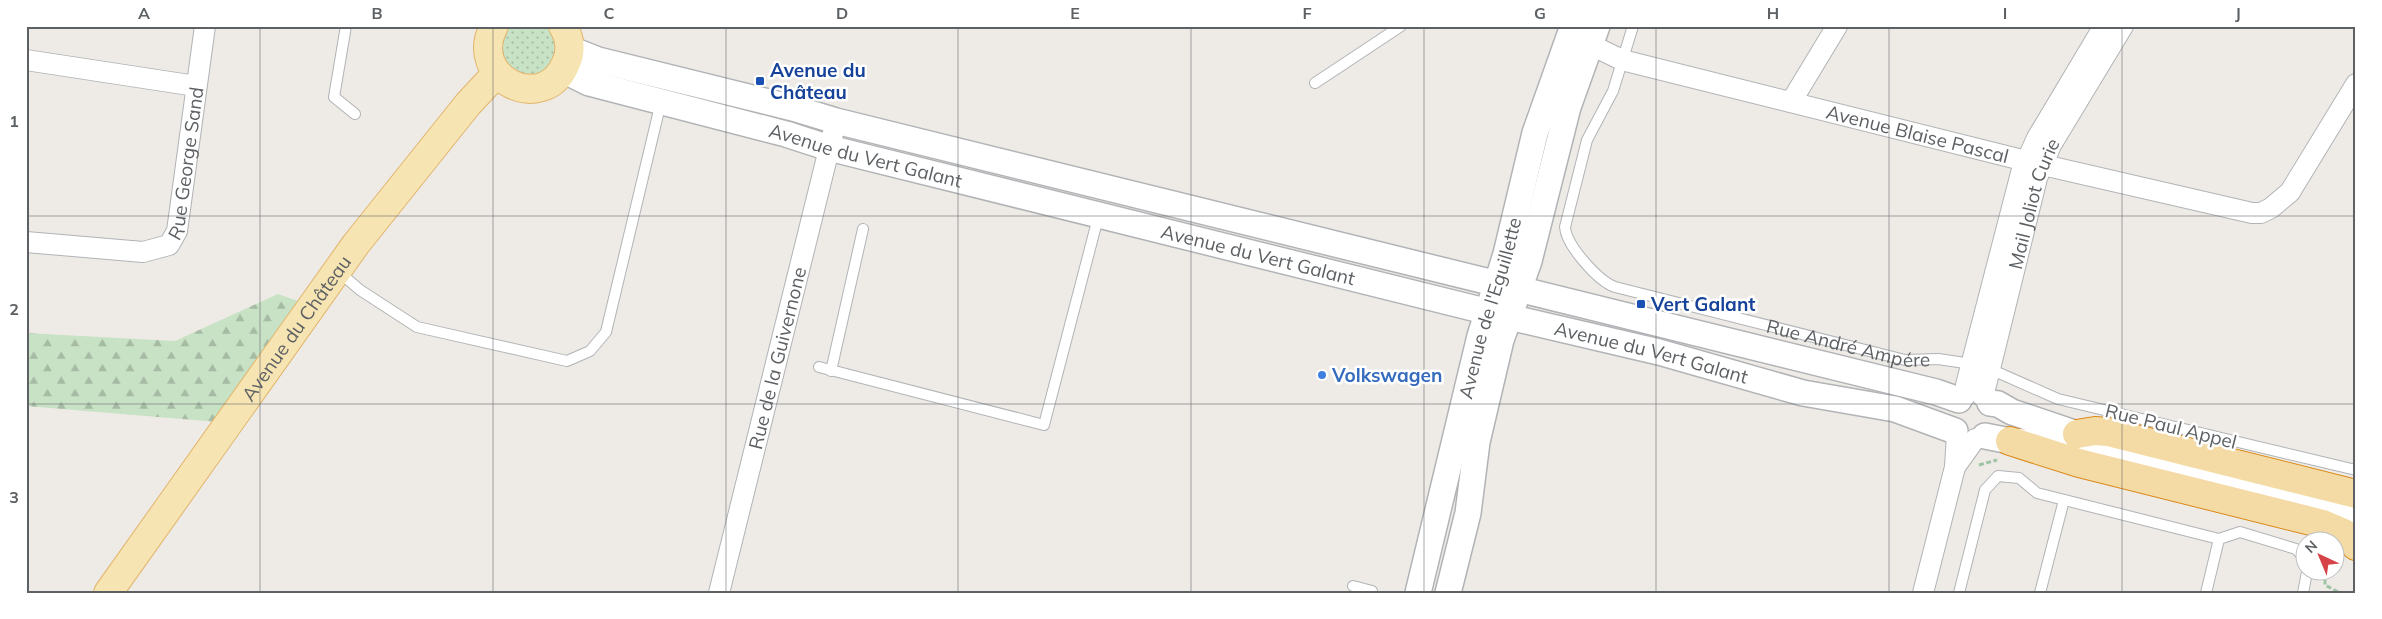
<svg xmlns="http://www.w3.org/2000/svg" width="2382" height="619" font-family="Mulish,sans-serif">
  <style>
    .grass { fill: url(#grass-dots) }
    .forest { fill: url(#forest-firs) }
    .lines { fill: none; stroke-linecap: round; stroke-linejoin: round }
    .service-casing { stroke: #b1b3b6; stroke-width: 12 }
    .minor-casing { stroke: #b1b3b6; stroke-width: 22 }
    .tertiary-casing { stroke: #b1b3b6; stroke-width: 28 }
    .primary-casing { stroke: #e2b46b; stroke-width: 30 }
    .trunk-casing { stroke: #da8a19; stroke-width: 30 }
    .path { stroke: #9ec3a5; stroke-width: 3; stroke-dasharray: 5 2.5; stroke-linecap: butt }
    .service { stroke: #fff; stroke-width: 10 }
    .minor { stroke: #fff; stroke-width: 20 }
    .tertiary { stroke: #fff; stroke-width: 25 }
    .primary { stroke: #f6e4b2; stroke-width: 28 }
    .trunk { stroke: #f4dba6; stroke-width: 28 }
    .grid { fill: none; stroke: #5d6164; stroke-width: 1; stroke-opacity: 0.55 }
    .transit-dot { fill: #1a4fb4; stroke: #fff; stroke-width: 2 }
    .shop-dot { fill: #3f7fe0; stroke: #fff; stroke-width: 2 }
    .labels { text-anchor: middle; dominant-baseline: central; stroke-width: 5; stroke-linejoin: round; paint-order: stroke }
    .transit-label { font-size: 19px; font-weight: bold; fill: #164399; stroke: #fff; text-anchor: start }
    .street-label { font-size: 19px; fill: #5d6164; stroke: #fff }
    .shop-label { font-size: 19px; font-weight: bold; fill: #366cbe; stroke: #fff; text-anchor: start }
    .neatline { fill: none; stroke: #5d6164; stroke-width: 2 }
    .grid-label { font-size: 16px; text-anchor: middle; font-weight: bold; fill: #5d6164 }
  </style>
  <defs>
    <pattern id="grass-dots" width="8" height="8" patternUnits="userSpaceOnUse" patternTransform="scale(1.25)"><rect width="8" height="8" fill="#c8e2c5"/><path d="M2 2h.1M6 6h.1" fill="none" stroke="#a6bba4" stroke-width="1.8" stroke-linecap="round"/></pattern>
    <pattern id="forest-firs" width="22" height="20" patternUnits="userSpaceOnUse" patternTransform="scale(1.25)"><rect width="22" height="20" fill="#c8e2c5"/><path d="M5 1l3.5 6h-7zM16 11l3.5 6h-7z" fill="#a6bba4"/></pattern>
  </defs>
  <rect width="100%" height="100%" fill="#eeebe6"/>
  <path class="grass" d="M 507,26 L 548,26 C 571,55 539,91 515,74 C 509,70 504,61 499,56 Z"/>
  <path class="forest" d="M 278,294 L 298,301 L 218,422 L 26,406 L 26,333 L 175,341 Z"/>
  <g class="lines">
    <defs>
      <g id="service">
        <path d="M 346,26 L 334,97 L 355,114"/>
        <path id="s1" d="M 1633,26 L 1613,91 L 1587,140 L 1565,227 C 1566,245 1598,281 1615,287 L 1905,360 L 1938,359 L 1972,364"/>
        <path d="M 1315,83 L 1401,26"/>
        <path d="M 338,271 L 360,290 L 417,327 L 567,361 L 590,351 L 606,332 L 661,102"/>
        <path d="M 819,367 L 1044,425 L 1099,214"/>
        <path d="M 1990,369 L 2058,399 L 2356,470"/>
        <path d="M 831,371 L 863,229"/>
        <path d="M 1353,586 L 1372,591 L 1371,593"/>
        <path d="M 1959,593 L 1985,490 L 1998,476 L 2019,478 L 2037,493 L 2219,539"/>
        <path d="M 2040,593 L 2064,500"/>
        <path d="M 2206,593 L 2219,539 L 2240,532 L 2296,549 L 2304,558"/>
        <path d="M 2303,593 L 2307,572"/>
      </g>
      <g id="minor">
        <path id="s2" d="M 1579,36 L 1591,45 L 1622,60 L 2026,161 L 2252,213 L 2261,213 L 2271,208 L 2290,192 L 2356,84"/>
        <path d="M 26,60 L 196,86"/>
        <path d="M 1791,102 L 1837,26"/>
        <path id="s3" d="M 26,242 L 143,252 L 169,245 L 177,231 L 205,26"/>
        <path d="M 1965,396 L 1966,385 L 2021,173 L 2037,138 L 2104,26"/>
        <path id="s4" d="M 1983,397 L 2037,178 L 2051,145 L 2123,26"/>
        <path d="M 1955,467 L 1975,439"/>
        <path id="s5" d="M 719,593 L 836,121"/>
        <path d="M 1923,593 L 1955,467 L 1957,433"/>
      </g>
      <g id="tertiary">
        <path d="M 570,49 L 598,60 L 793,108 L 836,121 L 1936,392 L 1959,400"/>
        <path id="s6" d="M 563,70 L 589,83 L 786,134 L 829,148 L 1509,317 L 1659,352 L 1803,393 L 1895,409 L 1955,431"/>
        <path d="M 1990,403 L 1998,404 L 2012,412 L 2092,439"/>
        <path d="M 1985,436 L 2010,441 L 2044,443 L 2157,463 L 2356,514"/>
        <path id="s7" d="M 1418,593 L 1480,336 L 1506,254 L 1535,133 L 1573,26"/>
        <path d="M 1448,593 L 1468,513 L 1477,442 L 1501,340 L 1529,261 L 1568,107 L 1597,26"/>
      </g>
      <g id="primary">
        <path d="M 494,26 C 466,79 545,116 566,63 C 572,50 570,38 563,26"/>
        <path id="s8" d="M 108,593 L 356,244 L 468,104 L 496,74"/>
      </g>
      <path id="trunk" d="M 2077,434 L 2095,431 L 2108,432 L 2356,494
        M 2010,441 L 2079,463 L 2323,524 L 2344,533 L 2356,546"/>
    </defs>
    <use href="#service" class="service-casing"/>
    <use href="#minor" class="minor-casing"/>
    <use href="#tertiary" class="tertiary-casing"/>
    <use href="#primary" class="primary-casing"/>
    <use href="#trunk" class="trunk-casing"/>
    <path class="path" d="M 1979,465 L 1997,460
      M 2325,572 L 2325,585 L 2340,593"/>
    <use href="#service" class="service"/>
    <use href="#minor" class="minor"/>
    <use href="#tertiary" class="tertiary"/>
    <use href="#primary" class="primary"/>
    <use href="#trunk" class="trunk"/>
  </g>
  <path class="grid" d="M 260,26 L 260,593M 493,26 L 493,593M 726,26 L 726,593M 958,26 L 958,593M 1191,26 L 1191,593M 1424,26 L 1424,593M 1656,26 L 1656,593M 1889,26 L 1889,593M 2122,26 L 2122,593M 26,216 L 2356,216M 26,404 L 2356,404"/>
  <g class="transit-dot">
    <rect x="755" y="76" width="10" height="10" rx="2.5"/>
    <rect x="1636" y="299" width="10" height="10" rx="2.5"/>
  </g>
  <circle class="shop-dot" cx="1322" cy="375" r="5"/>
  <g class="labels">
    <g class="transit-label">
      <text x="770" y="70">Avenue du<tspan x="770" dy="22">Château</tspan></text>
      <text x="1651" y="304">Vert Galant</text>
    </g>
    <g class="street-label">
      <text stroke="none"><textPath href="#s2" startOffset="354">Avenue Blaise Pascal</textPath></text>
      <text stroke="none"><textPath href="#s6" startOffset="315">Avenue du Vert Galant</textPath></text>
      <text stroke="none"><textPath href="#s3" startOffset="229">Rue George Sand</textPath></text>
      <text stroke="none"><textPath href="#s4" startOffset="200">Mail Joliot Curie</textPath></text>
      <text stroke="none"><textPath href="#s6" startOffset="720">Avenue du Vert Galant</textPath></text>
      <text stroke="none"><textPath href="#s7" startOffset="294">Avenue de l'Eguillette</textPath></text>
      <text stroke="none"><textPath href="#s8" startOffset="325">Avenue du Château</textPath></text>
      <text stroke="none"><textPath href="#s1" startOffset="534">Rue André Ampére</textPath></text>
      <text stroke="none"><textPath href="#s6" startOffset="1125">Avenue du Vert Galant</textPath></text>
      <text stroke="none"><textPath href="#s5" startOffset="242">Rue de la Guivernone</textPath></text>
      <text transform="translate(2171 426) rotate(14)">Rue Paul Appel</text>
    </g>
    <g class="shop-label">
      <text x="1332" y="375">Volkswagen</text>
    </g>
  </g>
  <rect width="2382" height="619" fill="none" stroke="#ffffff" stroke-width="55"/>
  <g transform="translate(2320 556) rotate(316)"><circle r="24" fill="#ffffff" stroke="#bec0c1"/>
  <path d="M0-4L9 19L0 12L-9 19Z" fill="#d64347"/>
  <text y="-8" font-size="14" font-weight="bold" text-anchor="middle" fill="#5d6164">N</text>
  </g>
  <rect x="28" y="28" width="2326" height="564" class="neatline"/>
  <g class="grid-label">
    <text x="144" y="19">A</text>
    <text x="377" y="19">B</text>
    <text x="609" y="19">C</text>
    <text x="842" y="19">D</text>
    <text x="1075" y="19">E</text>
    <text x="1307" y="19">F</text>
    <text x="1540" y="19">G</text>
    <text x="1773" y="19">H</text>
    <text x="2005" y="19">I</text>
    <text x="2238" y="19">J</text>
    <text x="14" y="127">1</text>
    <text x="14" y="315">2</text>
    <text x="14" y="503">3</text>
  </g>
</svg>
